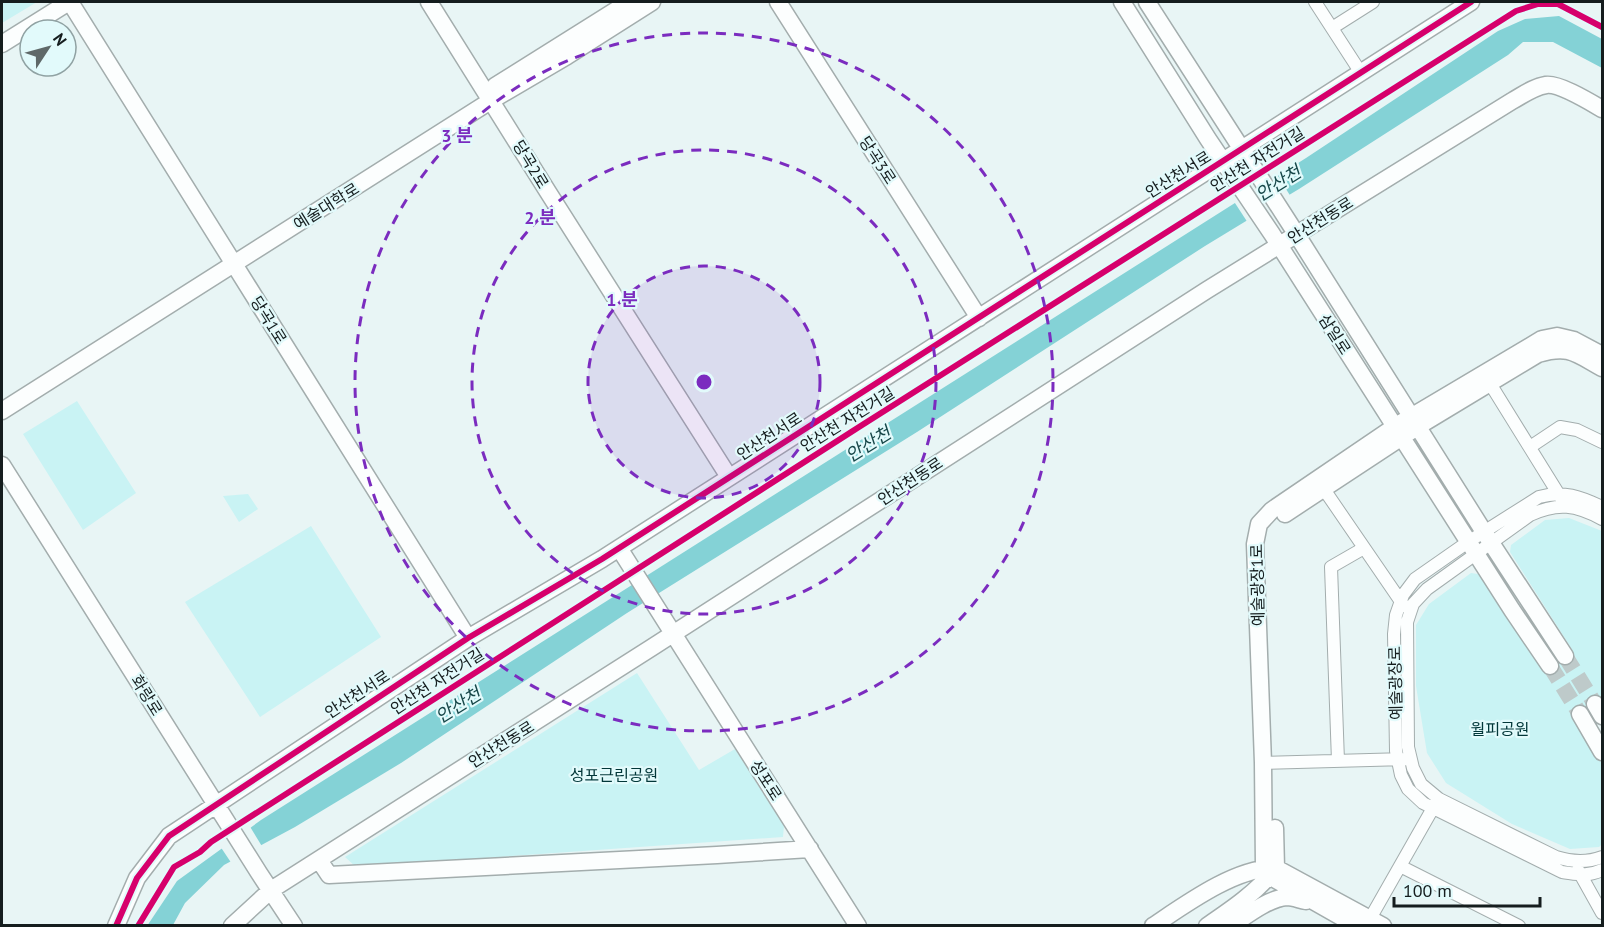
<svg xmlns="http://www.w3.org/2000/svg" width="1604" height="927" font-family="'PT Sans','Noto Sans KR',sans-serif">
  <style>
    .green { fill: #c9f3f4 }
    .water { fill: #84d2d6 }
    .pier { fill: #e8f5f5 }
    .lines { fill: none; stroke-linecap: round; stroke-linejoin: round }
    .secondary-tunnel { stroke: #becaca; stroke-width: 16; stroke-dasharray: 16 8; stroke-linecap: butt }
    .street-casing { stroke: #a3adad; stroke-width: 14 }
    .secondary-casing { stroke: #a3adad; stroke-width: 19 }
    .street { stroke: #fcfefe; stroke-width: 12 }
    .secondary { stroke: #fcfefe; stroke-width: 16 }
    .cycleway-casing { stroke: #e2fafb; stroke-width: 10 }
    .cycleway { stroke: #d6006c; stroke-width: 6 }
    .ring { fill: none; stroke: #7b2cbf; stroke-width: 3; stroke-dasharray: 10 8 }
    .labels { text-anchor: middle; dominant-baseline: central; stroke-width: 4.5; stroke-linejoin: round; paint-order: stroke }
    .street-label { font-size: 16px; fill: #151d1e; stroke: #e2fafb }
    .park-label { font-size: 16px; fill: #023739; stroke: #e2fafb }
    .water-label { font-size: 18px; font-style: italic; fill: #174749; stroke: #e2fafb }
    .centre { fill: #7b2cbf; stroke: #e2fafb; stroke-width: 3 }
    .ring-label { font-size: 18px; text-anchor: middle; font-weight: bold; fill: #7b2cbf; stroke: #e2fafb; stroke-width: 4.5; stroke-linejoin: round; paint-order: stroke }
  </style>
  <rect width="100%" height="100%" fill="#e8f5f5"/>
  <path class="green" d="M 2,2 L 37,2 L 2,23 Z
    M 77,401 L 136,493 L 83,530 L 23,434 Z
    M 248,494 L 258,509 L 239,522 L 223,496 Z
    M 1569,518 L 1602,531 L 1602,699 L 1574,718 L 1602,764 L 1602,844 L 1599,847 L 1570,849 L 1512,824 L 1446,783 L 1427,753 L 1416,686 L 1416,625 L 1429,604 L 1471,573 L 1478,574 L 1544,669 L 1573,651 L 1510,552 L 1511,545 L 1545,520 Z
    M 311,526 L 381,637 L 260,717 L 185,602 Z
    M 637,673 L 699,770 L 735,749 L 784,826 L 783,837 L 356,867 L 345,857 Z"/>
  <path class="water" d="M 1559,16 L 1602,39 L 1602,68 L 1553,42 L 1523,42 L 1508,55 L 1299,189 L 1205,246 L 917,432 L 627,613 L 401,763 L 295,827 L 224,865 L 185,903 L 173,925 L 147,926 L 177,881 L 261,820 L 1306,158 L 1498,31 L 1525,19 Z"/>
  <path class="pier" d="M 1276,173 L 1291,197 L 1248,223 L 1233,200 Z
    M 249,825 L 263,848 L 232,864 L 220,846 Z"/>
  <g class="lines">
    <path class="secondary-tunnel" d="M 1565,656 L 1595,704
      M 1550,666 L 1580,714"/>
    <defs>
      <path id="street" d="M 1315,2 L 1361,73
        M 1332,28 L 1373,2
        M 1486,377 L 1561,498
        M 1530,447 L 1560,427 L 1577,430 L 1602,442
        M 1319,482 L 1404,606
        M 1602,507 C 1581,497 1563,490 1539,497 L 1468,542 L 1415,579 L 1403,595 L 1396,615 L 1394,634 L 1396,751 L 1401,775 L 1408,789 L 1423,803 L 1562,872 C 1578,874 1587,877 1602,870
        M 1602,519 C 1576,505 1558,502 1530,515 L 1427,589 L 1413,604 L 1407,622 L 1408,747 L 1413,768 L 1421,784 L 1439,799 L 1556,857 C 1572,862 1586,863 1602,857
        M 1338,761 L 1331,567 L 1364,548
        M 1263,763 L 1406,759
        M 1400,866 L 1519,926
        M 1578,870 L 1602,913
        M 1367,924 L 1437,801"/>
      <path id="secondary" d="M 70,2 L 468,638
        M 429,2 L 548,192 L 729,477
        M 778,2 L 979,318
        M 1122,2 L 1208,139 L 1272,234 L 1512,610 L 1550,666
        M 1147,2 L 1297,235 L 1484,532 L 1565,656
        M 2,44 L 69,2
        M 495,86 L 629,2
        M 2,411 L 492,100 L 567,56 L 652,2
        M 2,465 L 259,873 L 294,926
        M 1285,514 L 1417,427 L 1538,354 C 1569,345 1575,353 1602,368
        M 619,548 L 858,926
        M 1595,704 L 1602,716
        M 1580,714 L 1602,752
        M 1275,828 L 1276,868 L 1383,926
        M 319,860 L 329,875 L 717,855 L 810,849
        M 116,926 L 137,878 L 169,836 L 468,638 L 602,559 L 1471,2
        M 232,926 L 271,890 L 651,648 L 1207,290 L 1512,101 C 1523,95 1533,87 1546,85 C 1559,83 1590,102 1602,109
        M 1153,926 C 1186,904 1235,868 1275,868
        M 1207,926 C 1232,909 1257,892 1275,869
        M 1231,926 C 1246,916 1269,898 1287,897 C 1293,897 1300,900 1306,901
        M 1357,926 L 1269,876 L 1264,868 L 1263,763 L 1255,544 L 1259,524 L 1272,510 L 1394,427 L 1542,339 L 1557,336 L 1574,340 L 1602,355"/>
    </defs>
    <use href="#street" class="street-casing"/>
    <use href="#secondary" class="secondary-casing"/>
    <use href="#street" class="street"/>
    <use href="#secondary" class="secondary"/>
    <defs>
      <path id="cycleway" d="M 116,926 L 137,878 L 169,836 L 468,638 L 602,559 L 1471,2
        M 138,926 L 174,867 L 200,852 L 211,842 L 859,427 L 1516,11 L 1538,4 L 1558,4 L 1602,27"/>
    </defs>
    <use href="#cycleway" class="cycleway-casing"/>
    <use href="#cycleway" class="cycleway"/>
  </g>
  <circle cx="704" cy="382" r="116" fill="#7b2cbf" fill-opacity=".12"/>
  <g class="ring">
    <circle cx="704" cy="382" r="116"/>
    <circle cx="704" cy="382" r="232"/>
    <circle cx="704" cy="382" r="349"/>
  </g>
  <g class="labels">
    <g class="street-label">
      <text transform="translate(1257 159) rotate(-32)">안산천 자전거길</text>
      <text transform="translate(878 160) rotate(57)">당곡3로</text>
      <text transform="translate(531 164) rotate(59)">당곡2로</text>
      <text transform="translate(1178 174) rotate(-32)">안산천서로</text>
      <text transform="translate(326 206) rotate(-32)">예술대학로</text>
      <text transform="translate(1320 220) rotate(-32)">안산천동로</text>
      <text transform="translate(269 320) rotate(58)">당곡1로</text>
      <text transform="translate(1335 334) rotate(57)">삼일로</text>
      <text transform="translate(847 419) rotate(-32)">안산천 자전거길</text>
      <text transform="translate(769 436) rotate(-33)">안산천서로</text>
      <text transform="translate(910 481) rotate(-33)">안산천동로</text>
      <text transform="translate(1257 585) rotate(-91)">예술광장1로</text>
      <text transform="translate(437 681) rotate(-33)">안산천 자전거길</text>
      <text transform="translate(1395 683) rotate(-91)">예술광장로</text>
      <text transform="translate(357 694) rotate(-33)">안산천서로</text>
      <text transform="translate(147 695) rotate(58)">화랑로</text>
      <text transform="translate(501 744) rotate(-32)">안산천동로</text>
      <text transform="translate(766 780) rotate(57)">성포로</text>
    </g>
    <g class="park-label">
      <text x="1500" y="729">월피공원</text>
      <text x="614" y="775">성포근린공원</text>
    </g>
    <g class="water-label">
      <text transform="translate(1278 183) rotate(-32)">안산천</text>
      <text transform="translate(868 444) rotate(-32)">안산천</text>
      <text transform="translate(458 705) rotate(-32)">안산천</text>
    </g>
  </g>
  <circle cx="704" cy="382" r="9" class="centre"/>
  <g class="ring-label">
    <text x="457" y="142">3 분</text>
    <text x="540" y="224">2 분</text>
    <text x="622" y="306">1 분</text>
  </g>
  <rect width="1604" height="927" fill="none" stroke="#151d1e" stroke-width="6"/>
  <g transform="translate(48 48) rotate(54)"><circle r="28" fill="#e2fafb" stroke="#90a2a3" stroke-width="1.5"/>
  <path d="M0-4.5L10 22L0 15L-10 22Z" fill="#5f6969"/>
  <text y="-9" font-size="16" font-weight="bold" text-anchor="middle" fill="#151d1e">N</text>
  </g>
  <path d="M1394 897v9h146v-9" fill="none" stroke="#151d1e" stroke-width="3"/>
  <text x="1403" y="897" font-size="18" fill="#151d1e" stroke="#e2fafb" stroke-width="4.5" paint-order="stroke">100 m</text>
</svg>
